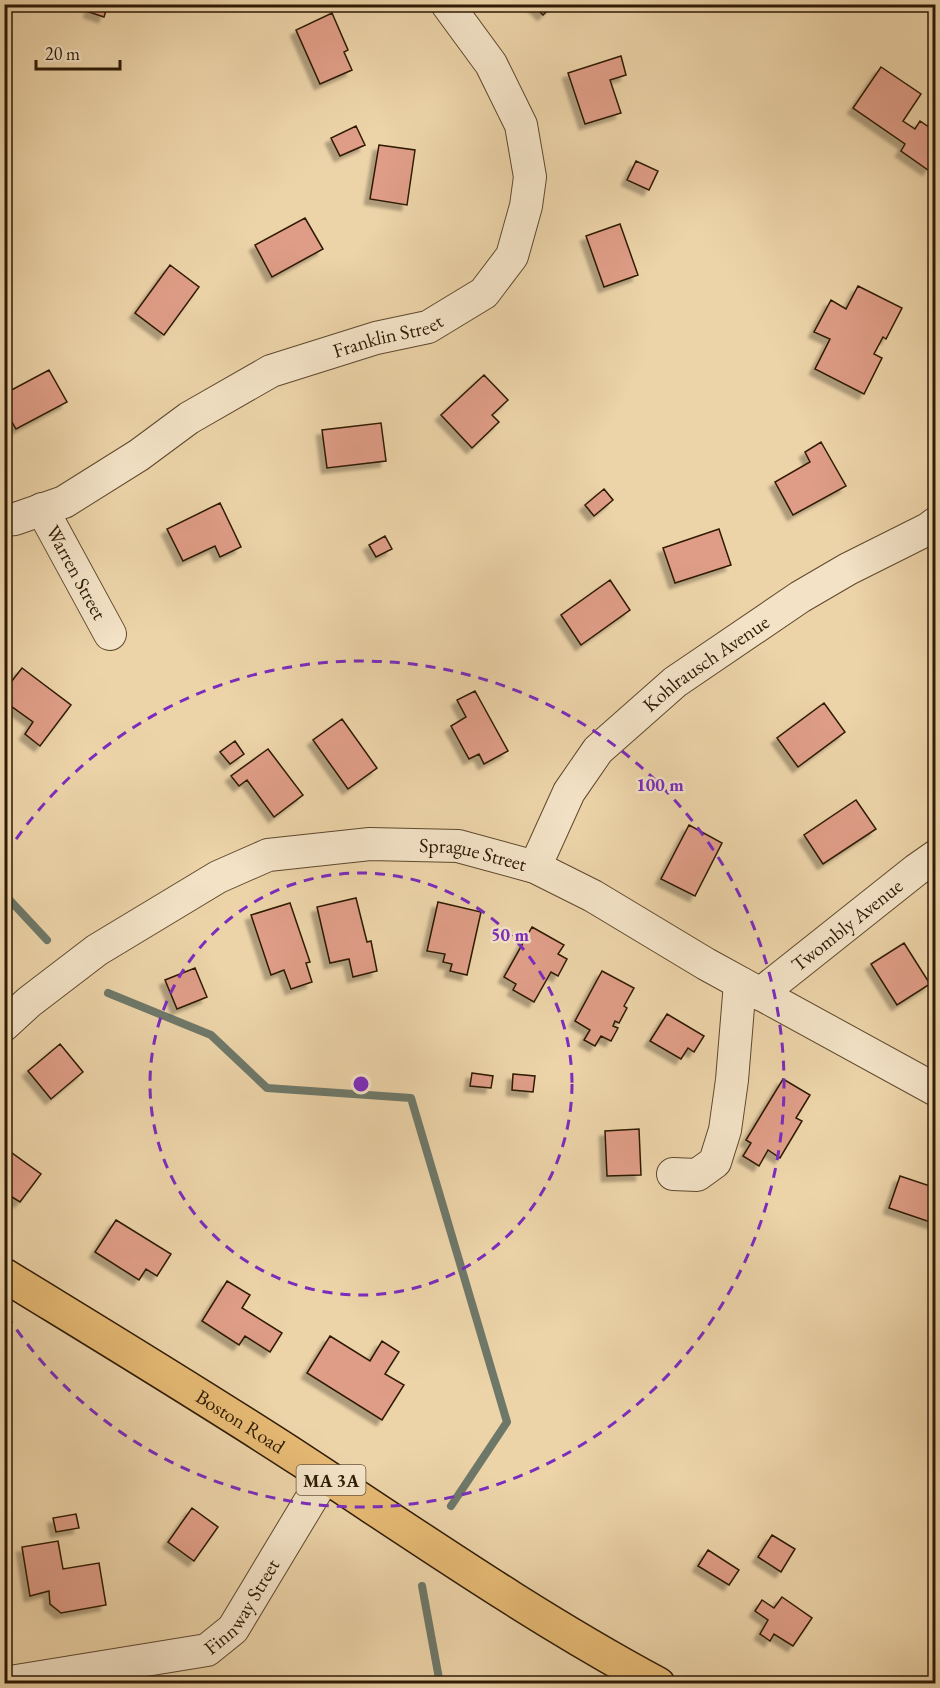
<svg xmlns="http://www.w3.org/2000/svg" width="940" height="1688" font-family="'EB Garamond',serif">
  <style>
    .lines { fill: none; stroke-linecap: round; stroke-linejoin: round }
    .stream { stroke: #6e7869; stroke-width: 8 }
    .building { fill: #df9d87; stroke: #2e1a04; stroke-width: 1.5; filter: url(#shadow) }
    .minor-casing { stroke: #5e482d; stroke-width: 34 }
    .major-casing { stroke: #2e1a04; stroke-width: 36 }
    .minor { stroke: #f3e2c6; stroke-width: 32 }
    .major { stroke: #e6ba74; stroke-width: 33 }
    .ring { fill: none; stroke: #7b2cbf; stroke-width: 3; stroke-dasharray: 10 8 }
    .labels { text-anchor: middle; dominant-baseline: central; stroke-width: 5; stroke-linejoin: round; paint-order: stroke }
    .shield { fill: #f3e2c6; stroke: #69563e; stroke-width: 1.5 }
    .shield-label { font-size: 18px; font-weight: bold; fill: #2e1a04 }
    .street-label { font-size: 20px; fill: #2e1a04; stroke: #f3e2c6 }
    .centre { fill: #7b2cbf; stroke: #f3e2c6; stroke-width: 3 }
    .ring-label { font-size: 18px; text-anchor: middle; font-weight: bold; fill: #7b2cbf; stroke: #f3e2c6; stroke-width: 5; stroke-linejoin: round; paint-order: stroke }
  </style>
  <defs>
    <filter id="shadow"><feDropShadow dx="-5.5" dy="5.5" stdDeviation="1.5" flood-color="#0004"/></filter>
  </defs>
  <rect width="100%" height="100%" fill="#ecd3a8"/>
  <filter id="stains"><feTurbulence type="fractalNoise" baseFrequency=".00333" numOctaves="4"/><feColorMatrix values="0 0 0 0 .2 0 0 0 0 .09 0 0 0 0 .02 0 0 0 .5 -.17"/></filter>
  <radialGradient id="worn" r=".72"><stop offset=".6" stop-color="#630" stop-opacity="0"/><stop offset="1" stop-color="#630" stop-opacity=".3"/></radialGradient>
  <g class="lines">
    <path class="stream" d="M 4,894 L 47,940
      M 108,993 L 211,1035 L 267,1088 L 411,1098 L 507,1422 L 451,1506
      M 422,1586 L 440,1684"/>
  </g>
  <path class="building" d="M 92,4 L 108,4 L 104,17 L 89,12 Z
    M 532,4 L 554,4 L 543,15 Z
    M 332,13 L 348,50 L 344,52 L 352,70 L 320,84 L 296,30 Z
    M 621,56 L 626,75 L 610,80 L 621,113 L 585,124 L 568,73 Z
    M 881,67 L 921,94 L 903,121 L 915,129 L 920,121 L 936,132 L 936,158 L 928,170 L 901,151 L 905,144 L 853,108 Z
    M 356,126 L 365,145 L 340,156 L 331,138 Z
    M 379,145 L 415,150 L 407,205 L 370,199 Z
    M 636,161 L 658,171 L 649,190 L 627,180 Z
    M 305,218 L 323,249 L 272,277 L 255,245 Z
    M 620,224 L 638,275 L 604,287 L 586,236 Z
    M 170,265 L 199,287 L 164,335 L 135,313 Z
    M 858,286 L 902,308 L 886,339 L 883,337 L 874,354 L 882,358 L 864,394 L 815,369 L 830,339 L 814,332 L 831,300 L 846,309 Z
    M 49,370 L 67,402 L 16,429 L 4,408 L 4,394 Z
    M 484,375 L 508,400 L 492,415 L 499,422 L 472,448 L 441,415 Z
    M 381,423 L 386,461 L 327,468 L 322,430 Z
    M 821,442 L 846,486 L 793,515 L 775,482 L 810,462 L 805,452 Z
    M 604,489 L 613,500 L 594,516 L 585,505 Z
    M 220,503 L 241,547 L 220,557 L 215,546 L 183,561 L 167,529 Z
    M 719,529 L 731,565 L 675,583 L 663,548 Z
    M 385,536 L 392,549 L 376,557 L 369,545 Z
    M 610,580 L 630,610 L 581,645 L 561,615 Z
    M 22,668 L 71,705 L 40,746 L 25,734 L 33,722 L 4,701 L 4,691 Z
    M 475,691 L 508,751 L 484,764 L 479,754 L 469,759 L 451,726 L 466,717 L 457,700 Z
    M 824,703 L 845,732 L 798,767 L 777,738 Z
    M 342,719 L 377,768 L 348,789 L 313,740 Z
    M 235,741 L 244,754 L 230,764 L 220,752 Z
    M 268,749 L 303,795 L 274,817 L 247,780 L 239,786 L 231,776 Z
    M 856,800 L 876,829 L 823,864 L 804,835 Z
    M 689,825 L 722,843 L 695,896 L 661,879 Z
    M 356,898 L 367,942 L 371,941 L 377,971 L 353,977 L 349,959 L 330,963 L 317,907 Z
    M 438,902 L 481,912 L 467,975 L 450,971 L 452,964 L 443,962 L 445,954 L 427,951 Z
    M 290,903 L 310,962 L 306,963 L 312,982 L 291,989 L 284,970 L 271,975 L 251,915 Z
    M 532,927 L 564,945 L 558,954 L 567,959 L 558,976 L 551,972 L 534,1002 L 513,990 L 516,984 L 504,977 Z
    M 904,943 L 930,984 L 897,1005 L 871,964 Z
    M 195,968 L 207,997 L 177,1009 L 165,980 Z
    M 602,971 L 634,988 L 624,1006 L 627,1008 L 619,1023 L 615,1021 L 613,1026 L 618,1028 L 611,1041 L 601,1036 L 595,1046 L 584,1040 L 590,1030 L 575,1021 Z
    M 667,1014 L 704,1036 L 694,1052 L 688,1048 L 681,1059 L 650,1041 Z
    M 60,1044 L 83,1072 L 51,1099 L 28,1071 Z
    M 472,1073 L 493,1076 L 491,1088 L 470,1086 Z
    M 513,1074 L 535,1076 L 533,1092 L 512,1090 Z
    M 783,1079 L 810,1095 L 796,1118 L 802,1121 L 780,1158 L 768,1150 L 759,1166 L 743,1156 L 751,1143 L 746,1140 Z
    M 639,1129 L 641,1175 L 607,1176 L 605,1131 Z
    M 4,1141 L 11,1145 L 8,1150 L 41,1174 L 20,1202 L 4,1192 Z
    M 900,1176 L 936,1188 L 936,1224 L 889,1208 Z
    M 116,1220 L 171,1254 L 157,1276 L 146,1269 L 139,1280 L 95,1252 Z
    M 227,1281 L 250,1295 L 242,1308 L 282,1333 L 270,1352 L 245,1336 L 239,1345 L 202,1321 Z
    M 330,1336 L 370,1361 L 382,1341 L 399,1352 L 385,1374 L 404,1385 L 382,1420 L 307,1373 Z
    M 192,1508 L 218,1527 L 194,1561 L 168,1542 Z
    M 76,1514 L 79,1528 L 56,1532 L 53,1518 Z
    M 772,1535 L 795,1549 L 781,1572 L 758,1557 Z
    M 58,1541 L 63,1569 L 99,1563 L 106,1605 L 61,1613 L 50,1604 L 49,1591 L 30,1596 L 22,1547 Z
    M 708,1550 L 739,1570 L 729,1585 L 698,1566 Z
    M 782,1597 L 812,1618 L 793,1646 L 774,1634 L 770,1641 L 760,1634 L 768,1620 L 755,1611 L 762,1600 L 774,1608 Z"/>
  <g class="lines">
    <defs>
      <g id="minor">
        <path id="s1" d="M 42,509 L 110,634"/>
        <path id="s2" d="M 4,520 L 15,519 L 64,502 L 139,455 L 189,418 L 271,371 L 376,338 L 428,327 L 484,293 L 512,256 L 526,206 L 530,177 L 521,125 L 491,64 L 447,4"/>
        <path id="s3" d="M 535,867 L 569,792 L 598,750 L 675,682 L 800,597 L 848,569 L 928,529 L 936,523"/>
        <path id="s4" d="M 760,994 L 916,870 L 936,856"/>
        <path id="s5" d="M 4,1025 L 29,1002 L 97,950 L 218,877 L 268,855 L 370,844 L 458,846 L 535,867 L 593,896 L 706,964 L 936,1090"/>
        <path d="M 673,1174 L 697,1175 L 715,1162 L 725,1130 L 732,1080 L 740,983"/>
        <path id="s6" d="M 4,1683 L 207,1650 L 233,1629 L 325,1476"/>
      </g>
      <g id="major">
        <path id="s7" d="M 4,1275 C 105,1337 206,1398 304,1462 C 420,1538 535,1618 658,1684"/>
      </g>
    </defs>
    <use href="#minor" class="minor-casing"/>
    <use href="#major" class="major-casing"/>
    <use href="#minor" class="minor"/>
    <use href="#major" class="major"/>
  </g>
  <g class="ring">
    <circle cx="361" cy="1084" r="211"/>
    <path d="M6 854A423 423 0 1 1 6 1314"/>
  </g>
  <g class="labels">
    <rect class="shield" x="296.5" y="1465" width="69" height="30" rx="4.5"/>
    <g class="shield-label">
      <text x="331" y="1480">MA 3A</text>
    </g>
    <g class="street-label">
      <text stroke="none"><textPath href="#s2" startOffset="430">Franklin Street</textPath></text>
      <text stroke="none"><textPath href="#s1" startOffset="72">Warren Street</textPath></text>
      <text stroke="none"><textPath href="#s3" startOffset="272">Kohlrausch Avenue</textPath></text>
      <text stroke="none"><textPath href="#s5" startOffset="522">Sprague Street</textPath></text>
      <text stroke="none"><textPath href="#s4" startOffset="111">Twombly Avenue</textPath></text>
      <text stroke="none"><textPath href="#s7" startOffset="278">Boston Road</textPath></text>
      <text stroke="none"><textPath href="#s6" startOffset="262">Finnway Street</textPath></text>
    </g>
  </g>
  <circle cx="361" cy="1084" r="9" class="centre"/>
  <g class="ring-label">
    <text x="660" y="791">100 m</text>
    <text x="510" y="941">50 m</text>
  </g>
  <rect width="940" height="1688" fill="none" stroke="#ecd3a8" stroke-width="24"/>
  <rect x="6" y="6" width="928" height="1676" fill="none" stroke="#2e1a04" stroke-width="3"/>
  <rect x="12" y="12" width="916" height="1664" fill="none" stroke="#2e1a04" stroke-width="1.5"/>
  <path d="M36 60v9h84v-9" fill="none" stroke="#2e1a04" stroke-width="3"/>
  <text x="45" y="60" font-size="18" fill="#2e1a04" stroke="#f3e2c6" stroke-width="4.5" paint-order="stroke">20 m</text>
  <rect width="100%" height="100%" filter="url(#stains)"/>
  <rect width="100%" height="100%" fill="url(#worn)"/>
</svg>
